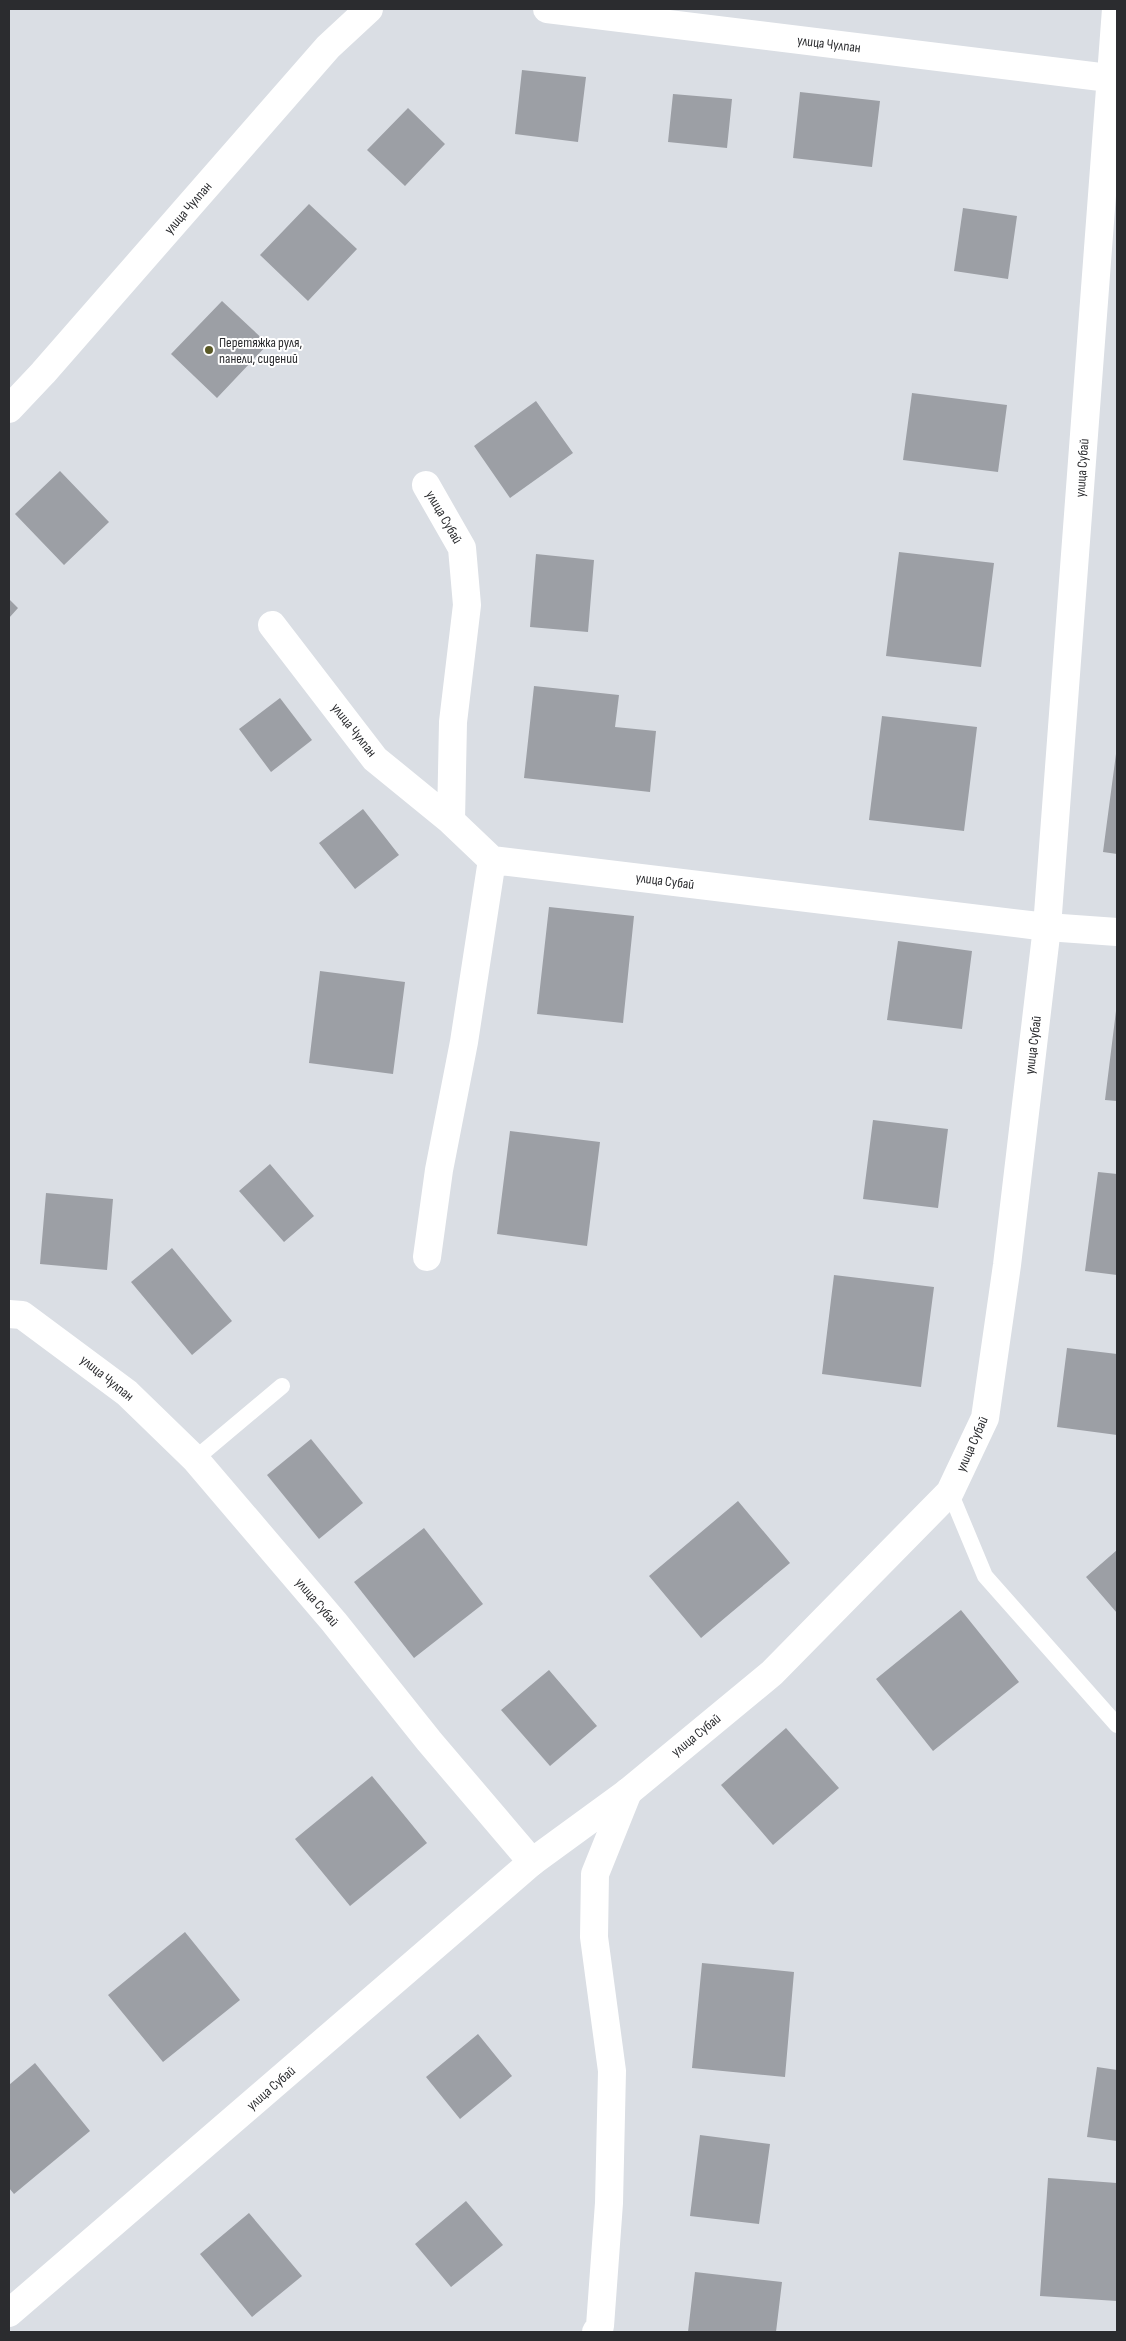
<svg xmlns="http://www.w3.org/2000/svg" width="1126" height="2341" font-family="'Sofia Sans Condensed',sans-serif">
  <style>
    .building { fill: #9c9fa5 }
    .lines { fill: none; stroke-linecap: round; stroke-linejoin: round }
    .service { stroke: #fff; stroke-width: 16 }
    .minor { stroke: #fff; stroke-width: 28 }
    .tertiary { stroke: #fff; stroke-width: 28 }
    .poi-dot { fill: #5a5926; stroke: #fff; stroke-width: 2 }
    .labels { text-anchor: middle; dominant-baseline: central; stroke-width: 4; stroke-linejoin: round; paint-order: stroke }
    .street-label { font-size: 14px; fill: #2b2c2f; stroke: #fff }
    .poi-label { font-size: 14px; fill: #2b2c2f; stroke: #fff; text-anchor: start }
  </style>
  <rect width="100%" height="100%" fill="#dadee4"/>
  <path class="building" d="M 522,70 L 586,77 L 578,142 L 515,134 Z
    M 800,92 L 880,101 L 872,167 L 793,158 Z
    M 673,94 L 732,99 L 727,148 L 668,142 Z
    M 408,108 L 445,144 L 405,186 L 367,150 Z
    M 309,204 L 357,249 L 308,301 L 260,255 Z
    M 963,208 L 1017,216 L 1008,279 L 954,271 Z
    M 222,301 L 268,344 L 217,398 L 171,354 Z
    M 912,393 L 1007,405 L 998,472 L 903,460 Z
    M 536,401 L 573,453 L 510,498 L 474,446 Z
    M 60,471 L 109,522 L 64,565 L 15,514 Z
    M 899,552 L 994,563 L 981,667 L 886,656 Z
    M 536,554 L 594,560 L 588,632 L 530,627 Z
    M 9,599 L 18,608 L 9,618 Z
    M 534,686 L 619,695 L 615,727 L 656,731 L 650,792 L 524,778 Z
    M 280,698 L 312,740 L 271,772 L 239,729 Z
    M 882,716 L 977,727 L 964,831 L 869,820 Z
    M 1116,754 L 1117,754 L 1117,854 L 1103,852 Z
    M 363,809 L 399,855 L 355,889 L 319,843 Z
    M 549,907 L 634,916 L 623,1023 L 537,1014 Z
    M 898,941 L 972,951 L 962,1029 L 887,1020 Z
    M 320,971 L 405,982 L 393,1074 L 309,1063 Z
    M 1116,1011 L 1117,1011 L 1117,1101 L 1105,1100 Z
    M 873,1120 L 948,1129 L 938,1208 L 863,1199 Z
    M 510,1131 L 600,1142 L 587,1246 L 497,1234 Z
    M 270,1164 L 314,1216 L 284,1242 L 239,1191 Z
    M 1098,1172 L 1117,1174 L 1117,1275 L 1085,1271 Z
    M 46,1193 L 113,1199 L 107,1270 L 40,1264 Z
    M 172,1248 L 232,1321 L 192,1355 L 131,1282 Z
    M 834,1275 L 934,1287 L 921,1387 L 822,1374 Z
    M 1067,1348 L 1117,1354 L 1117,1435 L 1057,1427 Z
    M 311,1439 L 363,1503 L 319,1539 L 267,1475 Z
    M 738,1501 L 790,1563 L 701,1638 L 649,1576 Z
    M 424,1528 L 483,1604 L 414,1658 L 354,1582 Z
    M 1117,1550 L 1117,1613 L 1086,1577 Z
    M 961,1610 L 1019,1682 L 933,1751 L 876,1679 Z
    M 549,1670 L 597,1726 L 550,1766 L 501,1710 Z
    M 786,1728 L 839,1788 L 773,1845 L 721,1785 Z
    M 372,1776 L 427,1843 L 350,1906 L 295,1839 Z
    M 185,1932 L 240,2000 L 163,2062 L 108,1995 Z
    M 702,1963 L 794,1972 L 785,2077 L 692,2068 Z
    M 478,2034 L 512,2076 L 460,2119 L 426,2077 Z
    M 35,2063 L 90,2131 L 14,2194 L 9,2188 L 9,2085 Z
    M 1097,2067 L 1117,2070 L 1117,2141 L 1087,2137 Z
    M 700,2135 L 770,2144 L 759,2224 L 690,2216 Z
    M 1048,2178 L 1117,2183 L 1117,2301 L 1040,2296 Z
    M 466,2201 L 503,2245 L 451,2287 L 415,2244 Z
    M 249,2213 L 302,2276 L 252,2317 L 200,2254 Z
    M 695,2272 L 782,2282 L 776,2332 L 688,2332 Z"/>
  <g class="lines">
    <path class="service" d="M 195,1459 L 282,1386
      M 950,1492 L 985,1576 L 1117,1725"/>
    <path class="minor" d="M 547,9 L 1117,79
      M 9,409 L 43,373 L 328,47 L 369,9
      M 426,485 L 462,548 L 467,605 L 453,722 L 451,821
      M 272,625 L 375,759 L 451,821 L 492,860 L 1047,927 L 1117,932
      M 427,1257 L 439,1170 L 464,1042 L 492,860
      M 9,1314 L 22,1315 L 127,1393 L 195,1459 L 334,1622 L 429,1741 L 532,1862
      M 596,2332 L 600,2326 L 609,2203 L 612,2071 L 594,1937 L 595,1874 L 628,1792"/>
    <path class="tertiary" d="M 9,2313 L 532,1862 L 628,1792 L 772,1673 L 950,1492 L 985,1418 L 1007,1265 L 1047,927 L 1116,9"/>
  </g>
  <circle class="poi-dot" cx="209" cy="350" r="5"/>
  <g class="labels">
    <g class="street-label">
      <text transform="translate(829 44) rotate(7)">улица Чулпан</text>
      <text transform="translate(188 208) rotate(-49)">улица Чулпан</text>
      <text transform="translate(1082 468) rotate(-86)">улица Субай</text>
      <text transform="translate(444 517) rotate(60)">улица Субай</text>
      <text transform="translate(354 730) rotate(52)">улица Чулпан</text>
      <text transform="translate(665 881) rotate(7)">улица Субай</text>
      <text transform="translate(1033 1045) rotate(-83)">улица Субай</text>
      <text transform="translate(107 1378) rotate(39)">улица Чулпан</text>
      <text transform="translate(972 1444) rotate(-66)">улица Субай</text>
      <text transform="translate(317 1602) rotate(50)">улица Субай</text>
      <text transform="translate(696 1735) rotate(-39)">улица Субай</text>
      <text transform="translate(271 2088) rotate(-41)">улица Субай</text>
    </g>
    <g class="poi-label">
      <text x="219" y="342">Перетяжка руля,<tspan x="219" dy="16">панели, сидений</tspan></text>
    </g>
  </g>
  <rect width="1126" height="2341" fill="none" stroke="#2b2c2f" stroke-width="20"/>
</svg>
